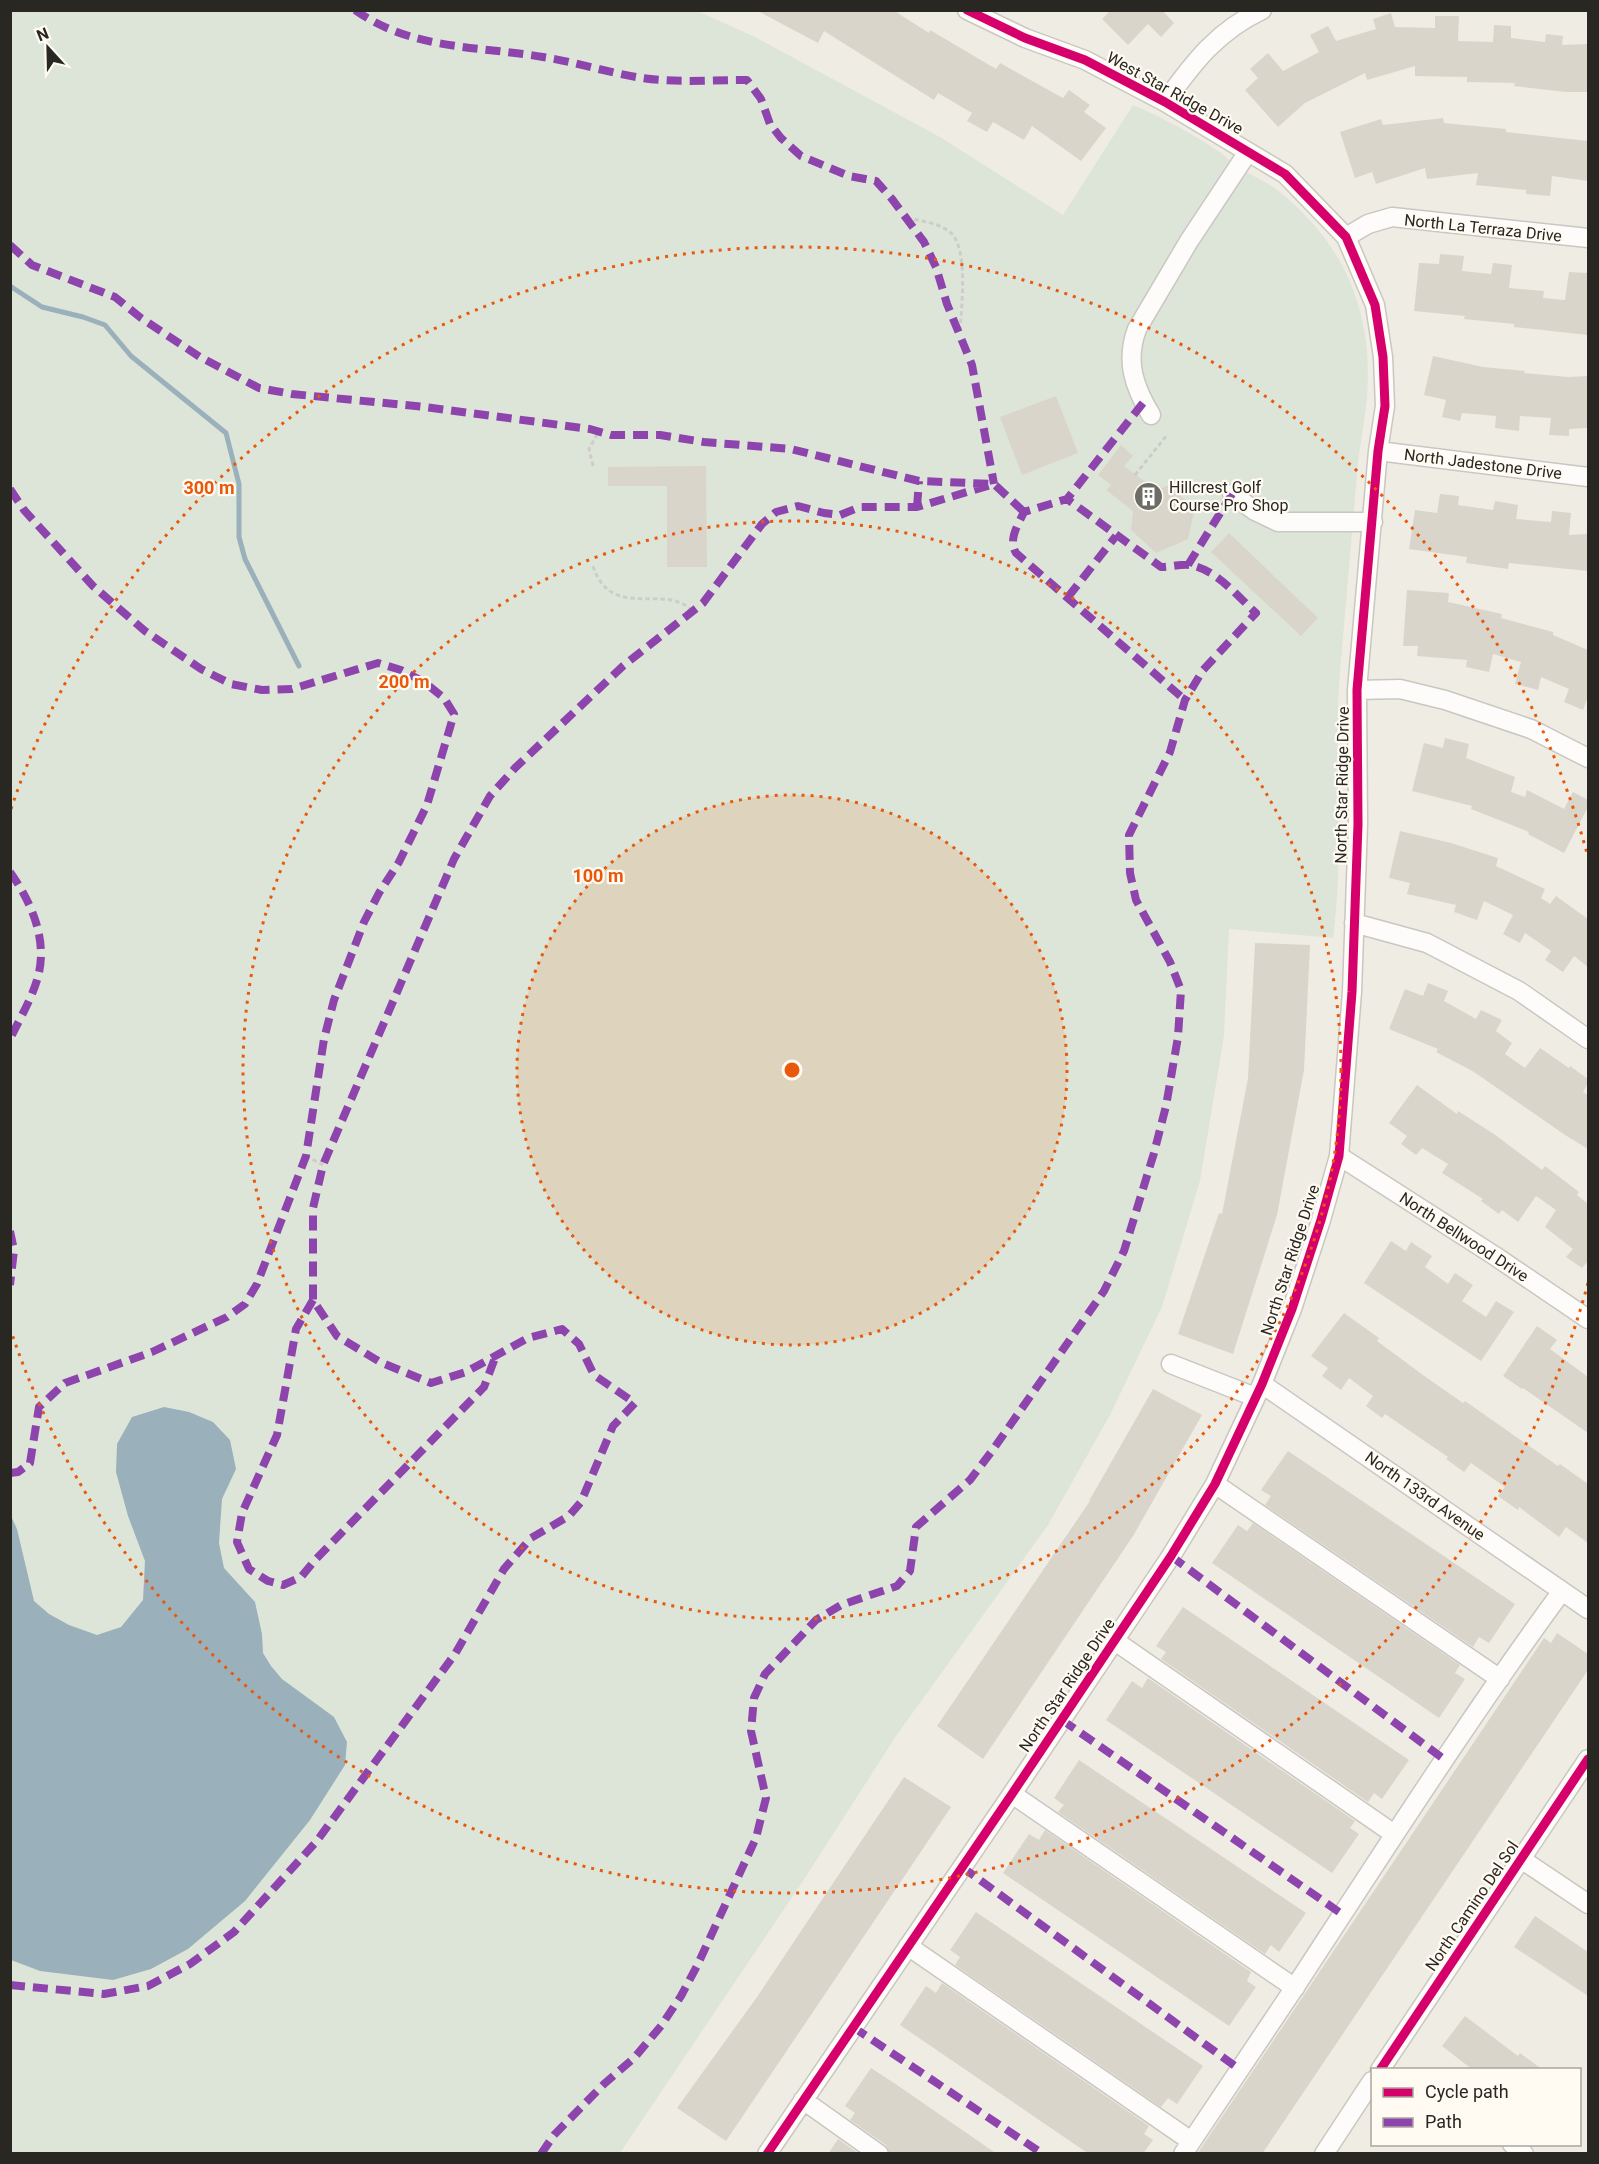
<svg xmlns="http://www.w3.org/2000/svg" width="1599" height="2164" font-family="Roboto,sans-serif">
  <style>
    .green { fill: #dde5d8 }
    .water { fill: #9ab0bb }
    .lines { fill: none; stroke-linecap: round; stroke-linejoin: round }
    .stream { stroke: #9ab0bb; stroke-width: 5 }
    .building { fill: #dad5cb }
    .minor-casing { stroke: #c9c7c0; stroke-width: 21 }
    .path { stroke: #ceccca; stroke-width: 3; stroke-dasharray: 4.5 3; stroke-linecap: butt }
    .minor { stroke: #fdfcfb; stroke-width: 18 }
    .quiet { stroke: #8e44ad; stroke-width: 8; stroke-dasharray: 15 8; stroke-linecap: butt }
    .cycleway-casing { stroke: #fffbf2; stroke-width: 13 }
    .cycleway { stroke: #d6006c; stroke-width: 9 }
    .ring { fill: none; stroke: #e8590c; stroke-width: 3; stroke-dasharray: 3 6 }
    .labels { text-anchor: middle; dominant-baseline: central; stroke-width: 4.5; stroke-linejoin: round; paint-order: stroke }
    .street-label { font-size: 16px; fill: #292722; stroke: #fffbf2 }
    .poi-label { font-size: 16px; fill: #292722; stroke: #fffbf2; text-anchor: start }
    .centre { fill: #e8590c; stroke: #fffbf2; stroke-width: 3 }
    .ring-label { font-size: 18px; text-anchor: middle; font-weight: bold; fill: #e8590c; stroke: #fffbf2; stroke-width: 4.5; stroke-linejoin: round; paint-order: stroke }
  </style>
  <rect width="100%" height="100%" fill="#efece4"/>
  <path class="green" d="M 11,11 L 697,11 L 753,36 L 940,137 L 1063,215 L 1133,105 C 1164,118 1193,134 1221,153 C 1227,158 1233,163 1239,168 C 1251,175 1265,181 1276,189 C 1347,244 1376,318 1366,407 C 1364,426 1360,444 1358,463 C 1352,533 1346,602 1340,672 C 1333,760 1345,850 1333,938 L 1229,929 L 1224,1036 L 1200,1181 L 1162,1307 L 1110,1415 L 1048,1525 L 896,1736 L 803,1881 L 620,2153 L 11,2154 Z"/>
  <path class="water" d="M 164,1407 L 189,1412 L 213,1422 L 230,1440 L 236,1469 L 222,1499 L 219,1543 L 224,1568 L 255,1602 L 262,1634 L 263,1653 L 271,1666 L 282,1679 L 334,1717 L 347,1742 L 345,1765 L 310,1820 L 245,1901 L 188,1949 L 151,1969 L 113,1980 L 40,1971 L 11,1960 L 11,1516 L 17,1529 L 34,1601 L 49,1614 L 69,1625 L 97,1635 L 121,1627 L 143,1600 L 145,1561 L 128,1516 L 116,1472 L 117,1444 L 132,1417 Z"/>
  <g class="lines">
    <path class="stream" d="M 10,286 L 42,307 L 83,317 L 105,325 L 131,356 L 226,433 L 239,484 L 239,537 L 245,559 L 299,666"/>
  </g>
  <path class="building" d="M 756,10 L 893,10 L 929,33 L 930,30 L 996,69 L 1000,63 L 1063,98 L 1069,90 L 1090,105 L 1084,112 L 1106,128 L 1081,161 L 1032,126 L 1024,140 L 993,122 L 987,132 L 967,121 L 972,113 L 938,93 L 934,100 L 824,31 L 818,43 Z
    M 1111,10 L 1162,10 L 1174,23 L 1161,37 L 1148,24 L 1128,45 L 1102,19 Z
    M 1391,13 L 1395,27 L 1435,28 L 1435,16 L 1459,16 L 1458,41 L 1493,42 L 1494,25 L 1511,26 L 1511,38 L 1545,42 L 1546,34 L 1563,36 L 1562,45 L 1588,44 L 1588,92 L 1566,92 L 1514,86 L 1515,83 L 1467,82 L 1467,77 L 1415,76 L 1415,66 L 1367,80 L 1365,73 L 1305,103 L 1278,127 L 1245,90 L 1258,78 L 1250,69 L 1268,53 L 1283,71 L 1319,52 L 1310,35 L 1328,26 L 1336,41 L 1376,29 L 1373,19 Z
    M 1443,118 L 1444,123 L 1506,129 L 1506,132 L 1588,141 L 1588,181 L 1552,176 L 1550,196 L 1526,194 L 1526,190 L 1476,185 L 1478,173 L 1427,179 L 1425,168 L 1376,184 L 1372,172 L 1355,178 L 1340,132 L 1381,119 L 1383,125 Z
    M 1440,254 L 1464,256 L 1462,271 L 1491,274 L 1493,263 L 1512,265 L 1509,288 L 1544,291 L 1543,298 L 1565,300 L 1569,272 L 1588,273 L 1588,335 L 1514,327 L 1514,324 L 1464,319 L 1465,316 L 1414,311 L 1419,263 L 1439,264 Z
    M 1433,356 L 1483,367 L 1525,371 L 1524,373 L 1568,377 L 1588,376 L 1588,428 L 1569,429 L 1569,436 L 1549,435 L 1551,418 L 1520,416 L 1519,431 L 1495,428 L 1496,416 L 1462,413 L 1460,421 L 1442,417 L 1446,400 L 1424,395 Z
    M 1056,396 L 1078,453 L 1022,475 L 1000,417 Z
    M 1121,445 L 1133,456 L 1124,466 L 1156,490 L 1167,486 L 1195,507 L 1188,539 L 1156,553 L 1131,530 L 1133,511 L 1106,490 L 1111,485 L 1098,475 Z
    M 706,466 L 707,567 L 667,567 L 667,486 L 608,486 L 608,467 Z
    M 1440,494 L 1459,496 L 1458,505 L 1493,510 L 1495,501 L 1518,505 L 1516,519 L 1551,522 L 1552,511 L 1571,513 L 1569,535 L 1588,534 L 1588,571 L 1509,563 L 1508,569 L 1466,563 L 1467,557 L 1409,549 L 1415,510 L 1437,513 Z
    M 1229,533 L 1318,618 L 1301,636 L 1211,552 Z
    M 1407,590 L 1449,593 L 1448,602 L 1502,614 L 1501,618 L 1553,632 L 1553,635 L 1588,650 L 1588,696 L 1583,710 L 1564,702 L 1569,689 L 1541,677 L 1538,690 L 1515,684 L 1521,662 L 1493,654 L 1489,672 L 1466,667 L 1467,660 L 1417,656 L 1418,646 L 1403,646 Z
    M 1445,738 L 1469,744 L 1466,758 L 1515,777 L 1511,792 L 1525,797 L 1527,790 L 1564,809 L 1573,792 L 1588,800 L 1588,807 L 1564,853 L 1528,834 L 1529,832 L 1471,809 L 1472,806 L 1412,791 L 1424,743 L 1443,748 Z
    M 1400,831 L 1451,843 L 1498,858 L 1496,866 L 1545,889 L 1541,898 L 1550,904 L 1556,896 L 1588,919 L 1588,967 L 1574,956 L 1563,972 L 1545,960 L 1551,951 L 1525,933 L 1520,943 L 1503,934 L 1513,915 L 1484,901 L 1477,920 L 1454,912 L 1456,905 L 1407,894 L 1410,883 L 1389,878 Z
    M 1255,943 L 1310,945 L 1304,1070 L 1277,1215 L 1233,1354 L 1178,1334 L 1219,1213 L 1222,1214 L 1248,1078 Z
    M 1428,983 L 1448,991 L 1444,1001 L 1476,1019 L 1481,1010 L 1502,1020 L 1496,1031 L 1512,1043 L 1505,1054 L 1525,1068 L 1540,1048 L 1569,1068 L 1570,1066 L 1588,1079 L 1588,1083 L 1583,1092 L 1588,1095 L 1588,1149 L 1565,1135 L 1474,1072 L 1436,1052 L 1438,1049 L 1389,1029 L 1405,989 L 1423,996 Z
    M 1417,1085 L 1457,1114 L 1458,1111 L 1494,1134 L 1542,1170 L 1545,1166 L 1579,1192 L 1577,1195 L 1588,1204 L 1588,1261 L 1582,1268 L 1566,1257 L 1573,1249 L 1545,1227 L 1556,1210 L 1536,1196 L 1518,1222 L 1502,1210 L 1499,1214 L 1481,1201 L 1483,1199 L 1442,1173 L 1448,1164 L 1422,1148 L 1416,1155 L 1401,1144 L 1407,1136 L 1389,1123 Z
    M 1391,1241 L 1406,1251 L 1411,1242 L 1432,1256 L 1425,1267 L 1448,1284 L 1455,1273 L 1473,1285 L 1462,1301 L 1486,1317 L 1496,1301 L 1514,1312 L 1481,1361 L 1364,1283 Z
    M 1344,1313 L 1379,1338 L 1377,1341 L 1423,1375 L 1463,1403 L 1465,1401 L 1558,1466 L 1560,1464 L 1588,1484 L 1588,1543 L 1566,1527 L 1559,1537 L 1519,1507 L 1518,1510 L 1498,1496 L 1505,1487 L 1471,1463 L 1464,1472 L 1446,1459 L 1448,1457 L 1385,1414 L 1382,1418 L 1366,1406 L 1373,1396 L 1349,1378 L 1341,1390 L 1322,1376 L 1328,1368 L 1311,1356 Z
    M 1537,1326 L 1557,1340 L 1550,1349 L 1588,1377 L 1588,1433 L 1523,1388 L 1522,1389 L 1503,1376 Z
    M 1153,1389 L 1202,1415 L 1133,1536 L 983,1759 L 937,1726 L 1090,1501 L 1089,1501 Z
    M 1288,1451 L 1515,1604 L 1489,1643 L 1479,1637 L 1473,1647 L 1265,1505 L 1271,1496 L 1261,1490 Z
    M 1253,1523 L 1460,1665 L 1455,1673 L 1465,1679 L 1439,1718 L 1212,1563 L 1238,1525 L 1247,1531 Z
    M 1183,1607 L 1409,1760 L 1382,1799 L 1374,1793 L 1368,1802 L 1161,1659 L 1166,1652 L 1156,1646 Z
    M 1557,1633 L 1588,1654 L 1588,1670 L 1262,2154 L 1197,2154 L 1544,1638 L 1551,1643 Z
    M 1148,1678 L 1355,1821 L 1350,1828 L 1359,1834 L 1332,1873 L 1106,1720 L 1132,1681 L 1142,1688 Z
    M 1079,1760 L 1306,1913 L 1279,1952 L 1271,1945 L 1265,1954 L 1058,1812 L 1064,1805 L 1054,1798 Z
    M 904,1777 L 951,1807 L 726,2141 L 677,2108 L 757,1997 Z
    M 1045,1830 L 1251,1972 L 1247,1981 L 1256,1987 L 1229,2026 L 1003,1873 L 1029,1834 L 1039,1840 Z
    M 976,1912 L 1203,2066 L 1177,2104 L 1168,2098 L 1161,2107 L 955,1965 L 960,1957 L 950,1950 Z
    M 1535,1916 L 1588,1952 L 1588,1996 L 1514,1947 Z
    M 942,1983 L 1149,2126 L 1144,2134 L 1153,2140 L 1143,2154 L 1089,2154 L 900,2025 L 926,1986 L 936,1993 Z
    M 1465,2016 L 1518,2056 L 1520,2053 L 1543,2070 L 1473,2070 L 1442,2046 Z
    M 871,2068 L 897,2085 L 997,2154 L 890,2154 L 886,2145 L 850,2120 L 855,2113 L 845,2106 Z
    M 838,2139 L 859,2154 L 828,2154 Z"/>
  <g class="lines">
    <defs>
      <path id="minor" d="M 1165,102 C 1193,63 1217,31 1262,10
        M 1346,237 L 1368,224 L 1392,217 L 1588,238
        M 1151,415 C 1134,387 1125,361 1137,329 L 1189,241 L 1248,152
        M 1378,451 L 1588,477
        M 1232,494 L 1255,511 L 1278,522 L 1373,522
        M 1357,690 L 1400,689 L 1445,700 L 1531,729 L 1588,758
        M 1354,923 L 1427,943 L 1519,991 L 1588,1039
        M 1339,1156 L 1495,1256 L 1588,1319
        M 1171,1364 L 1255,1397
        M 1262,1384 L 1588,1609
        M 1215,1484 L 1500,1679
        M 1115,1641 L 1394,1834
        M 1012,1794 L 1295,1988
        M 1521,1859 L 1588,1904
        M 908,1946 L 1191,2141
        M 1380,2070 L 1588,1759
        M 803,2100 L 879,2154
        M 1512,2144 L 1524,2154
        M 767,2154 L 1012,1794 L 1171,1556 L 1215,1484 L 1262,1384 L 1292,1309 L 1321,1220 L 1339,1156 L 1352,992 L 1358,824 L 1357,690 L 1378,451 L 1385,406 L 1383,357 L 1375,305 L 1346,237 L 1285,174 L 1165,102 L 1085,60 L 1025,38 L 967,10
        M 1183,2154 C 1220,2098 1258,2043 1295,1987 C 1382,1854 1468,1719 1562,1591
        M 1324,2154 L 1372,2081"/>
    </defs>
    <use href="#minor" class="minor-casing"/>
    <path class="path" d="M 907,218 C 921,221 940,223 951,233 C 969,250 961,310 960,333
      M 593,466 L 589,449 L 599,431
      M 1135,475 L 1167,435
      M 593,566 C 611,622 666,582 692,611
      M 306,1156 L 323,1165"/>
    <use href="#minor" class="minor"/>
    <path class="quiet" d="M 355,10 C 411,50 478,46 543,57 C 576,62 609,73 642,78 C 676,83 713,80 747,80 L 761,99 L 770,124 L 781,138 L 801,156 L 849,176 L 876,181 L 892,199 L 924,242 L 936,267 L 947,304 L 972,365 L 994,484
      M 10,245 L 32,265 L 115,297 L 141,318 L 200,357 L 259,388 L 292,394 L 425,407 L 590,429 L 611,435 L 660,435 L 704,442 L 791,449 L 919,481 L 994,484 L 1024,512
      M 1143,403 L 1067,499 L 1024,512 C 1018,525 1008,539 1016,553 L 1185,700
      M 10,489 L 24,510 L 93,586 L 145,631 L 201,669 L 231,684 L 262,690 L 292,689 L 378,663 L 401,670 L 424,682 L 444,698 L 454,714 L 427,805 L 399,862 L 379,893 L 364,922 L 334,1000 L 324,1039 L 306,1156 L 257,1284 L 245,1304 L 227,1317 L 152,1352 L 65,1383 L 39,1407 L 30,1463 L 18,1472 L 10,1473
      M 917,507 L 919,481
      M 1188,565 L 1232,494
      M 1068,597 L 1116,536
      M 10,872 C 32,903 49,942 37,980 C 31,1000 19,1020 10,1039
      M 10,1231 L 14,1250 L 10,1285
      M 313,1300 L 296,1329 L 277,1435 L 242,1513 L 237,1542 L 249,1569 L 268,1581 L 283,1585 L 301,1577 L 316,1559 L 484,1387 L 495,1358
      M 1171,1556 L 1445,1760
      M 1062,1720 L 1342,1914
      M 962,1867 L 1239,2069
      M 10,1985 L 104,1994 L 148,1986 L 190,1964 L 234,1932 L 316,1842 L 455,1654 L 504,1569 L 531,1538 L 569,1516 L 581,1502 L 613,1426 L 635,1403 L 594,1375 L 579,1344 L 562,1329 L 528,1338 L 466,1372 L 431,1383 L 380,1362 L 337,1336 L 313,1300 L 313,1208 L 323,1165 L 454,859 L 490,796 L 516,767 L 623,666 L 703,603 L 762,524 L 776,512 L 798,506 L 824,513 L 840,515 L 860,507 L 917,507 L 994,484
      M 853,2027 L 1043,2154
      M 541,2154 L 554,2135 L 604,2084 L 634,2058 L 661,2026 L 681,1996 L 697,1966 L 756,1838 L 766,1798 L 751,1731 L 754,1698 L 765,1674 L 816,1620 L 841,1605 L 897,1586 L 910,1571 L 916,1527 L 970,1480 L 992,1451 L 1104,1291 L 1124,1251 L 1154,1153 L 1166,1106 L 1178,1037 L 1181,990 L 1170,962 L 1136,900 L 1130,873 L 1129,835 L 1170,752 L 1185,700 L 1203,670 L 1256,613 C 1236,595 1217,570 1190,565 C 1181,564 1170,567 1161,567 L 1067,499"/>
    <defs>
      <path id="cycleway" d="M 1380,2070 L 1588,1759
        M 767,2154 L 1012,1794 L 1171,1556 L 1215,1484 L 1262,1384 L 1292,1309 L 1321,1220 L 1339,1156 L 1352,992 L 1358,824 L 1357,690 L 1378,451 L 1385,406 L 1383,357 L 1375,305 L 1346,237 L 1285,174 L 1165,102 L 1085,60 L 1025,38 L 967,10"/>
    </defs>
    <use href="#cycleway" class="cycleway-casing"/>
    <use href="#cycleway" class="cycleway"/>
  </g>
  <circle cx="792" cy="1070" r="275" fill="#e8590c" fill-opacity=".12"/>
  <g class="ring">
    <circle cx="792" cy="1070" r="275"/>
    <circle cx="792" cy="1070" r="549"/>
    <path d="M1588 1283A824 824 0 0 1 11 1331M11 809A824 824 0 0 1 1588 857"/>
  </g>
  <defs>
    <symbol id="building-disc" viewBox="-11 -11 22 22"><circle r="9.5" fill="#6e6c66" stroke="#fffbf2"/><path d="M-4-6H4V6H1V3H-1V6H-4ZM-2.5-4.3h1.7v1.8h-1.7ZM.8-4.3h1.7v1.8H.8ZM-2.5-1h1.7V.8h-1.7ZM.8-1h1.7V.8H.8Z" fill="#fff"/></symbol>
  </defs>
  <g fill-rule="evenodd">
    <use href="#building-disc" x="1132" y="480" width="33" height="33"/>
  </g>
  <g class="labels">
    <g class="street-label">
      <text transform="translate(1175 93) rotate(29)">West Star Ridge Drive</text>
      <text transform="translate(1483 228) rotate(6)">North La Terraza Drive</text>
      <text transform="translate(1483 464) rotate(7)">North Jadestone Drive</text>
      <text transform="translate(1342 785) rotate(-89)">North Star Ridge Drive</text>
      <text transform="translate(1464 1237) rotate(33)">North Bellwood Drive</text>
      <text transform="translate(1290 1260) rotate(-72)">North Star Ridge Drive</text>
      <text transform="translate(1425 1496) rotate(35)">North 133rd Avenue</text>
      <text transform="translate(1067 1685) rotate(-56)">North Star Ridge Drive</text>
      <text transform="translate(1472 1906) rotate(-56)">North Camino Del Sol</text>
    </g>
    <g class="poi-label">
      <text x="1169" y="487">Hillcrest Golf<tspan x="1169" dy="18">Course Pro Shop</tspan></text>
    </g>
  </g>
  <circle cx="792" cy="1070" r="9" class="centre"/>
  <g class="ring-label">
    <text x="209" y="494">300 m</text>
    <text x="404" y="688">200 m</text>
    <text x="598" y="882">100 m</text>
  </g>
  <rect width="1599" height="2164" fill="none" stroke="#292722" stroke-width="24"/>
  <rect x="1371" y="2068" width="210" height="78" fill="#fffbf2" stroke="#a9a69f" stroke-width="1.5"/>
  <rect x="1383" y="2088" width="30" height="9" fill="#d6006c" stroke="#a9a69f" stroke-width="1.5"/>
  <text x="1425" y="2098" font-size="18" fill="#292722">Cycle path</text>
  <rect x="1383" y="2118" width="30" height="9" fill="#8e44ad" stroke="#a9a69f" stroke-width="1.5"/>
  <text x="1425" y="2128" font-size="18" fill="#292722">Path</text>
  <g transform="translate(48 48) rotate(338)" stroke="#fffbf2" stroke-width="4.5" paint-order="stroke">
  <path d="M0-4.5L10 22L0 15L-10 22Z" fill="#292722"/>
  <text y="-9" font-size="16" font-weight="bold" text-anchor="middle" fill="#292722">N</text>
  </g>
</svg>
